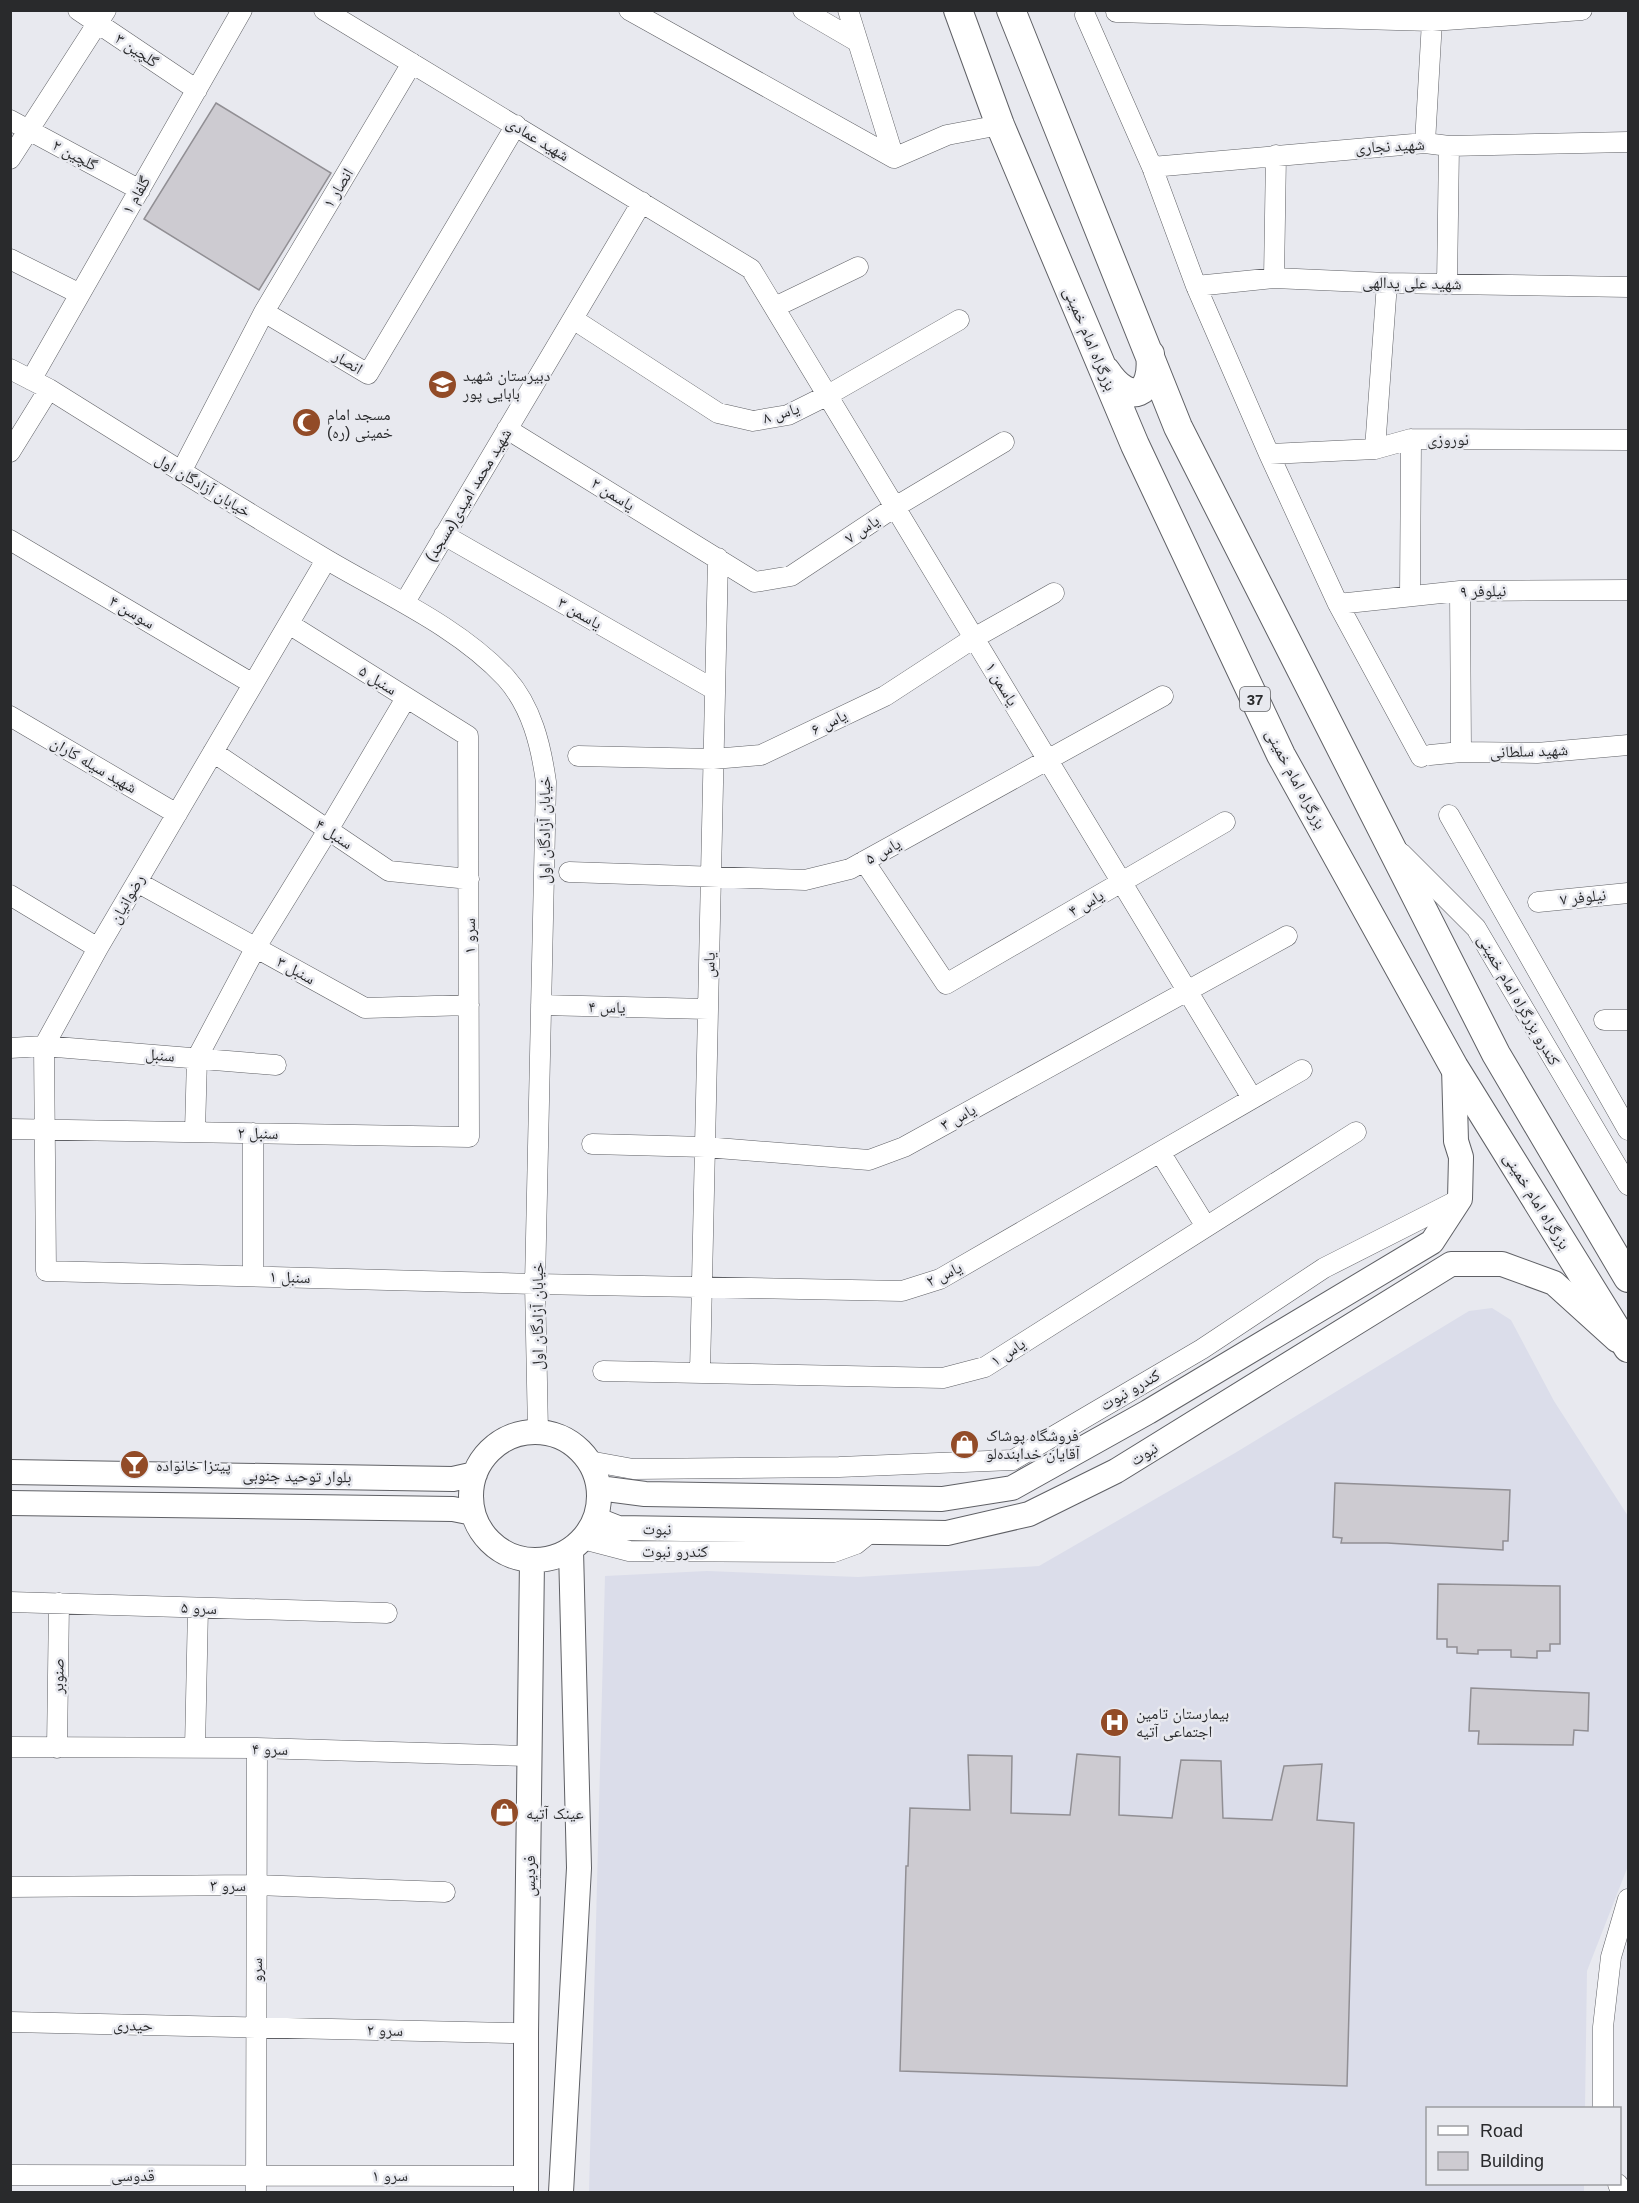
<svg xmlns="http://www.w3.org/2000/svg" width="1639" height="2203" font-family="Helvetica,'Noto Naskh Arabic',sans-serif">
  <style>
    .built { fill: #dbddea }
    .building { fill: #cdcbd1; stroke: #918f94; stroke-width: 1.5 }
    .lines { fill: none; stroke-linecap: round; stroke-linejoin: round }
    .minor-casing { stroke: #5f6065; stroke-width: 21 }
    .major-casing { stroke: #5f6065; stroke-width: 26 }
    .highway-casing { stroke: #5f6065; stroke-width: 30 }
    .minor { stroke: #fff; stroke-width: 20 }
    .major { stroke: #fff; stroke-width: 24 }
    .highway { stroke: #fff; stroke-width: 28 }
    .labels { text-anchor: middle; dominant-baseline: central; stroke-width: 5; stroke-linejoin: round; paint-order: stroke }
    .shield { fill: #e8e9ef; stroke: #626366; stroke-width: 1.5 }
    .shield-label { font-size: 15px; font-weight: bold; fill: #292a2c }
    .street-label { font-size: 16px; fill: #292a2c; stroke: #e8e9ef }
    .poi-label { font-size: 16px; fill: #292a2c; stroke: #e8e9ef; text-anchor: start }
  </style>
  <rect width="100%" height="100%" fill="#e8e9ef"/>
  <path class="built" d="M 1492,1308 L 1511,1320 L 1554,1401 L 1628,1516 L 1628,1866 L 1587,1971 L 1585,2108 L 1428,2108 L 1428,2184 L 1584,2184 L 1584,2192 L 589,2192 L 605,1576 L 707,1571 L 858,1577 L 1039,1566 L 1235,1453 L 1469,1311 Z"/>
  <path class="building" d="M 216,103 L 331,173 L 259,290 L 144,219 Z
    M 1335,1483 L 1510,1490 L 1508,1541 L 1503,1541 L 1503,1550 L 1387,1543 L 1341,1543 L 1342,1538 L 1333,1537 Z
    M 1438,1584 L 1560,1586 L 1560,1644 L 1550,1644 L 1550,1651 L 1537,1651 L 1537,1658 L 1511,1657 L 1511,1650 L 1478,1650 L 1478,1654 L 1457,1653 L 1457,1647 L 1447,1647 L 1447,1639 L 1437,1639 Z
    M 1471,1688 L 1589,1693 L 1588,1731 L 1574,1730 L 1573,1745 L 1478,1744 L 1479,1731 L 1469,1731 Z
    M 1077,1754 L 1120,1757 L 1119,1815 L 1172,1818 L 1181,1760 L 1221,1761 L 1223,1818 L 1272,1820 L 1284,1766 L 1322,1764 L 1317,1820 L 1354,1823 L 1347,2086 L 900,2071 L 906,1866 L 908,1866 L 910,1808 L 970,1810 L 968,1755 L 1012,1756 L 1011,1813 L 1070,1815 Z"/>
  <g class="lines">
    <defs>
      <path id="minor" d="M 78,10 L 197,90
        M 324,10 L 751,269 L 1252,1098
        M 629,10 L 894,158 L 848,10
        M 803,10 L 858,42
        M 1116,12 L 1432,21 L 1582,10
        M 1085,15 L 1152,167 L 1196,286 L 1269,454 L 1338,604 L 1421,757
        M 10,120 L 140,190
        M 1425,143 L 1432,21
        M 894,158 L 947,135 L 1000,125
        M 10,159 L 106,10
        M 1152,167 L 1425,143 L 1449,146 L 1628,142
        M 10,259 L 80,294
        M 1274,278 L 1276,155
        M 1447,284 L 1449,146
        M 1196,286 L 1274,278 L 1387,283 L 1628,287
        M 775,307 L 858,267
        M 264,312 L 412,63
        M 573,319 L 718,413 L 753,421 L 788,415 L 828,395 L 959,320
        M 10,369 L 49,389 C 140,446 231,503 324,558 C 384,594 458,626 506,678 C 532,707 541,746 546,782 L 535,1284 L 538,1432
        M 31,380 L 242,10
        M 507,429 L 755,582 L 791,576 L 895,507 L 1004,442
        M 1375,449 L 1387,283
        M 10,452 L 49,389
        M 1269,454 L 1375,449 L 1411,439 L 1628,440
        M 181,472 L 264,312 L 368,374 L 516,125
        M 444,535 L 715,690
        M 10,540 L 253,684
        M 326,560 L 98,948 L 44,1046 L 46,1271 L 535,1284 L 902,1291 L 940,1279 L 1302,1070
        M 1460,591 L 1461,752
        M 1410,596 L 1411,439
        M 405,602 L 642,202
        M 1338,604 L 1460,591 L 1628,590
        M 10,716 L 177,814
        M 213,752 L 389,871 L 469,879
        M 1430,755 L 1461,752 L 1537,753 L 1628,745
        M 578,756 L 713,759 L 761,755 L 885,696 L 974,638 L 1054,593
        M 1449,815 L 1628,1130
        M 1401,853 L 1476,928 L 1628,1185
        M 864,861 L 946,984 L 1225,822
        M 569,872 L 805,880 L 850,869 L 1163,696
        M 137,882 L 365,1008 L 469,1005
        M 10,895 L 98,948
        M 1538,902 L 1628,893
        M 541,1005 L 708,1009
        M 1604,1020 L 1628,1020
        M 10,1048 L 44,1046 L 276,1065
        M 10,1129 L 469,1137 L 468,736 L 289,624
        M 195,1131 L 197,1058 L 256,947 L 328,830 L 406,698
        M 253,1133 L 253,1276
        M 592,1144 L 705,1147 L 869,1160 L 904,1147 L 1287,936
        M 1160,1152 L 1205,1225
        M 603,1371 L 943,1378 L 985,1367 L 1356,1132
        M 700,1372 L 718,558
        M 589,1461 L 633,1469 L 839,1467 L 1013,1460 L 1202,1349 L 1324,1268 L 1460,1199
        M 583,1539 L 629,1551 L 834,1552 L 856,1544 L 871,1532
        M 10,1602 L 387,1613
        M 10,1747 L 257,1748 L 529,1756
        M 57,1748 L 59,1603
        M 195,1748 L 198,1608
        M 10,1887 L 256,1885 L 445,1892
        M 10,2022 L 513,2033
        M 1603,2108 L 1603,2027 L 1611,1957 L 1628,1899
        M 10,2175 L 526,2176
        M 1618,2184 L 1621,2192
        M 256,2192 L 257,1748"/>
      <path id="major" d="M471 1496a64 64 0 1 1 128 0a64 64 0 1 1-128 0Z
        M 10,1472 L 453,1479 L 475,1474
        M 599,1488 L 645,1494 L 942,1499 L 1012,1488 L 1148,1412 L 1432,1242 L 1460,1199 L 1461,1157 L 1456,1141 L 1454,1067
        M 10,1503 L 453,1509 L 473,1513
        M 595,1519 L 618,1528 L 947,1533 L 1029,1514 L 1116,1471 L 1451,1264 L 1502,1264 L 1554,1283 L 1617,1340
        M 526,2192 L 526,2034 L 532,1560
        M 561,2192 L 579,1868 L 571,1550"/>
      <path id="highway" d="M 958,10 L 1000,125 L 1135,445 L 1281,755 L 1454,1067 L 1628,1348
        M 1011,10 L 1178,427 L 1496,1054 L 1628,1278
        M 1106,371 C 1130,407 1155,395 1150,354"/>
    </defs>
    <use href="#minor" class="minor-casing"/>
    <use href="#major" class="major-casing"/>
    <use href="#highway" class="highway-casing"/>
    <use href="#minor" class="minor"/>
    <use href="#major" class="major"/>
    <use href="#highway" class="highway"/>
  </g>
  <defs>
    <symbol id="school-disc" viewBox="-11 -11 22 22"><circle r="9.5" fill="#924b27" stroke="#e8e9ef"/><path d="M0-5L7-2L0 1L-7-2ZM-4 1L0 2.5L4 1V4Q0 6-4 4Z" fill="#fff"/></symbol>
    <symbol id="mosque-disc" viewBox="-11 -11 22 22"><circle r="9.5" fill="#924b27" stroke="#e8e9ef"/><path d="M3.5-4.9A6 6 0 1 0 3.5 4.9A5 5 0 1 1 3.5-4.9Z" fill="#fff"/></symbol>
    <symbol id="shop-disc" viewBox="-11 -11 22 22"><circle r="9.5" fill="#924b27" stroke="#e8e9ef"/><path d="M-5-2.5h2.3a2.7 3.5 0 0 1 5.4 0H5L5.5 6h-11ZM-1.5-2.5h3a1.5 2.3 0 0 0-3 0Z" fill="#fff"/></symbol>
    <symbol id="bar-disc" viewBox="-11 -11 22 22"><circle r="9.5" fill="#924b27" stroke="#e8e9ef"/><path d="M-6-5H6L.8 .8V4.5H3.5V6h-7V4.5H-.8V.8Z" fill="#fff"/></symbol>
    <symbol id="hospital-disc" viewBox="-11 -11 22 22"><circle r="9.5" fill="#924b27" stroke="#e8e9ef"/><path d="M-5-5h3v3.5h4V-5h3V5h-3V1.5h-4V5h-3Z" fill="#fff"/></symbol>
  </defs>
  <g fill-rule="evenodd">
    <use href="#school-disc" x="426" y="368" width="33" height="33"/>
    <use href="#mosque-disc" x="290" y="406" width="33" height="33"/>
    <use href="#shop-disc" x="948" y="1428" width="33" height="33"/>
    <use href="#bar-disc" x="118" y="1448" width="33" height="33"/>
    <use href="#hospital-disc" x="1098" y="1706" width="33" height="33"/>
    <use href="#shop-disc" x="488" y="1796" width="33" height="33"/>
  </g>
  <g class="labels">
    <rect class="shield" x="1240" y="687" width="30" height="24" rx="4.5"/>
    <g class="shield-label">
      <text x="1255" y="699">37</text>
    </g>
    <g class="street-label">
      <text transform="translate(137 50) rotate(34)">گلچین ۳</text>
      <text transform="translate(538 139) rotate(31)">شهید عمادی</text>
      <text transform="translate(1390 146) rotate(-3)">شهید نجاری</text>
      <text transform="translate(75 155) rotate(28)">گلچین ۲</text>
      <text transform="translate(338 188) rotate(-59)">انصار ۱</text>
      <text transform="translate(136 195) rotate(-60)">گلفام ۱</text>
      <text transform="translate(1412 283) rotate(1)">شهید علی یدالهی</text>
      <text transform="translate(1090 339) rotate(67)">بزرگراه امام خمینی</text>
      <text transform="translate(348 362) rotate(31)">انصار</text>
      <text transform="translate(781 413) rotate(-17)">یاس ۸</text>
      <text x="1448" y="439">نوروزی</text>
      <text transform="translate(203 485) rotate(31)">خیابان آزادگان اول</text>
      <text transform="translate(613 494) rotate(32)">یاسمن ۲</text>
      <text transform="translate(468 495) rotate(-59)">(مسجد)شهید محمد امیدی</text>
      <text transform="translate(862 529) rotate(-34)">یاس ۷</text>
      <text transform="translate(1483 591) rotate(-1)">نیلوفر ۹</text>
      <text transform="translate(132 612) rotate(31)">سوسن ۴</text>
      <text transform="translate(580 613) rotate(30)">یاسمن ۳</text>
      <text transform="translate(378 680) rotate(32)">سنبل ۵</text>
      <text transform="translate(1002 684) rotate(59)">یاسمن ۱</text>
      <text transform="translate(829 722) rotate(-26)">یاس ۶</text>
      <text transform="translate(1529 751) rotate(-2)">شهید سلطانی</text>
      <text transform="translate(94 765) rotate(30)">شهید سیله کاران</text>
      <text transform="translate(1296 779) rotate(62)">بزرگراه امام خمینی</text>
      <text transform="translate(544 830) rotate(-90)">خیابان آزادگان اول</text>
      <text transform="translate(334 834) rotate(34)">سنبل ۴</text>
      <text transform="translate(883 851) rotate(-29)">یاس ۵</text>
      <text transform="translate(1583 897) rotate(-6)">نیلوفر ۷</text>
      <text transform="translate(127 899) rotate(-60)">رضوانیان</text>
      <text transform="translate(1086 903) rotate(-30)">یاس ۴</text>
      <text transform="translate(469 936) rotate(-90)">سرو ۱</text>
      <text transform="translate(709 965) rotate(-89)">یاس</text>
      <text transform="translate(296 970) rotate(29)">سنبل ۳</text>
      <text transform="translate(1519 1000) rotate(60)">کندرو بزرگراه امام خمینی</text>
      <text transform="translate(607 1007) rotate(1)">یاس ۴</text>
      <text transform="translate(160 1055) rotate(5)">سنبل</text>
      <text transform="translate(958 1117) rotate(-29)">یاس ۳</text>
      <text transform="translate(258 1133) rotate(1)">سنبل ۲</text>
      <text transform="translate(1537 1201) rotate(58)">بزرگراه امام خمینی</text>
      <text transform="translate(944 1274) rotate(-25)">یاس ۲</text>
      <text transform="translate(290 1277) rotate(2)">سنبل ۱</text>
      <text transform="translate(537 1316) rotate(-90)">خیابان آزادگان اول</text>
      <text transform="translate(1008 1352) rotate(-33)">یاس ۱</text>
      <text transform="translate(1130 1390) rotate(-30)">کندرو نبوت</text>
      <text transform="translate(1144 1454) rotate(-32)">نبوت</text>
      <text transform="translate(297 1476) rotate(1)">بلوار توحید جنوبی</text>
      <text transform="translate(657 1529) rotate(1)">نبوت</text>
      <text x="675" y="1551">کندرو نبوت</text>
      <text transform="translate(199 1608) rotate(2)">سرو ۵</text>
      <text transform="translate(58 1676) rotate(-89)">صنوبر</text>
      <text transform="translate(270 1749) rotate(1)">سرو ۴</text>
      <text transform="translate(529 1876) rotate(-90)">فردیس</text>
      <text x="228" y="1885">سرو ۳</text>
      <text transform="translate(256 1970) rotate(-90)">سرو</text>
      <text transform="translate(133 2025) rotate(1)">حیدری</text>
      <text transform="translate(385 2030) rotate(1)">سرو ۲</text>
      <text x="133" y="2175">قدوسی</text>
      <text x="390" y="2175">سرو ۱</text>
    </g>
    <g class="poi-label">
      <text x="463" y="375">دبیرستان شهید<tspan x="463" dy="18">بابایی پور</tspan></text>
      <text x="327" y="414">مسجد امام<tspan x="327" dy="18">خمینی (ره)</tspan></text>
      <text x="986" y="1435">فروشگاه پوشاک<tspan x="986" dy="18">آقایان خدابنده‌لو</tspan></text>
      <text x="156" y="1465">پیتزا خانواده</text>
      <text x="1136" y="1713">بیمارستان تامین<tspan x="1136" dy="18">اجتماعی آتیه</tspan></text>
      <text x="526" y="1813">عینک آتیه</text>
    </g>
  </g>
  <rect width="1639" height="2203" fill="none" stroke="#292a2c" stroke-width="24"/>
  <rect x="1426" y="2107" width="195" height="78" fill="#e8e9ef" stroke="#9c9da1" stroke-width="1.5"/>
  <rect x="1438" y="2126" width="30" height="9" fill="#ffffff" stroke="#9c9da1" stroke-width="1.5"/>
  <text x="1480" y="2137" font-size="18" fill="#292a2c">Road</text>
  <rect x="1438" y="2152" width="30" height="18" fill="#cdcbd1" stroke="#9c9da1" stroke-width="1.5"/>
  <text x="1480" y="2167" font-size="18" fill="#292a2c">Building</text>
</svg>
